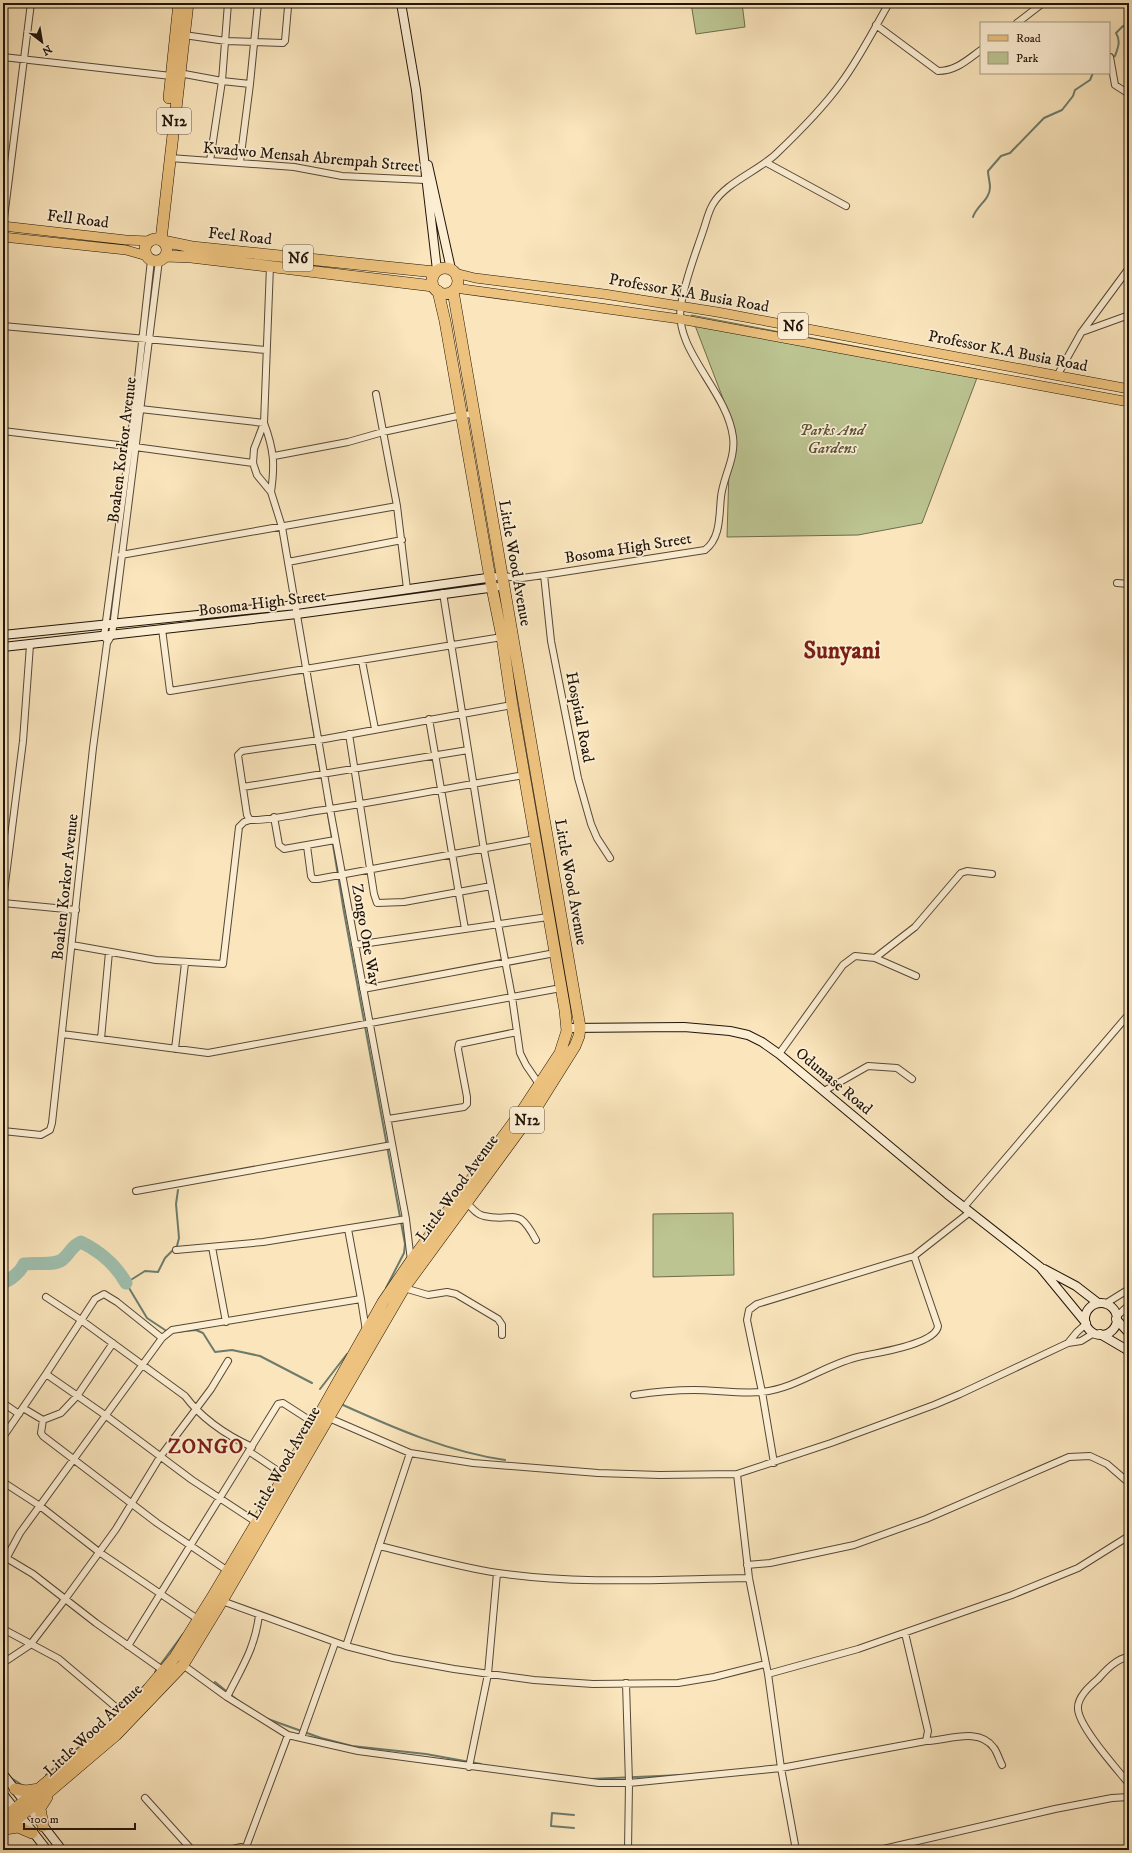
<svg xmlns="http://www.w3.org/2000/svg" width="1132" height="1853" font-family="'IM FELL DW Pica',serif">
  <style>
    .green { fill: #bcc592; stroke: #6e6c4e }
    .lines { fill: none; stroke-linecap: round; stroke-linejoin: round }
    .stream { stroke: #6c7b6c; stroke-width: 2 }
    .river { stroke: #9ebfae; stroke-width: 13 }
    .street-casing { stroke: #564836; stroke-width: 8 }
    .secondary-casing { stroke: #201409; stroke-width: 10 }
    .primary-casing { stroke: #201409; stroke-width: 10 }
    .highway-casing { stroke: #201409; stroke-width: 12 }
    .street { stroke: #fceed3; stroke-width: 6 }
    .secondary { stroke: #fceed3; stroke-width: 8 }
    .primary { stroke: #edc27e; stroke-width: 9 }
    .highway { stroke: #edc27e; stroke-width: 11 }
    .labels { text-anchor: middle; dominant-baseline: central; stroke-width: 3.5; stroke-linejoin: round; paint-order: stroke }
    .shield { fill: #fceed3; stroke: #625546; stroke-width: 1 }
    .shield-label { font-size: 15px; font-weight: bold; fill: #201409 }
    .street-label { font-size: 16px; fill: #201409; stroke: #fceed3 }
    .park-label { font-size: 16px; font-style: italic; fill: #575239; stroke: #fceed3 }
    .district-label { font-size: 20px; font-weight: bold; letter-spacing: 1px; fill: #7a1f14; stroke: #fceed3 }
    .town-label { font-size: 24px; font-weight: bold; fill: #7a1f14; stroke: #fceed3 }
  </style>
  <rect width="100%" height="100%" fill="#fae5bc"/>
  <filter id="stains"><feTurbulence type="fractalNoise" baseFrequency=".005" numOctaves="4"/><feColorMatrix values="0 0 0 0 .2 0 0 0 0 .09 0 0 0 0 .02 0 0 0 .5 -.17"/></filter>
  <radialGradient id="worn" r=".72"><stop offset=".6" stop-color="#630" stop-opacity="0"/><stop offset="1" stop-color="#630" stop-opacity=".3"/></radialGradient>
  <path class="green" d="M 691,3 L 742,3 L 745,27 L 696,34 Z
    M 691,315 L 980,370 L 922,523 L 858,535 L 727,537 L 729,470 L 736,439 L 727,409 Z
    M 733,1213 L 734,1275 L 653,1277 L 653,1214 Z"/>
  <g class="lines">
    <path class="stream" d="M 1112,57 L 1115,56 C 1118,48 1121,41 1116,33 L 1123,26 L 1129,27
      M 973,217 C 977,205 990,200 990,187 C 990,182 988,176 988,171 L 1001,156 L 1010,153 L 1044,118 L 1062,110 L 1073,96 L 1075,90 L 1090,80 L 1093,73
      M 291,674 L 304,673 L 304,675
      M 305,680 L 321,774
      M 325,796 L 344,912 L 405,1244 L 404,1253 L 386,1288
      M 168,1332 L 147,1318 L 126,1283 L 145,1271 L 158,1272 L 165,1258 L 177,1246 L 179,1238 L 176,1204 L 178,1190
      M 175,1332 L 196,1330 L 203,1333 L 215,1352 L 232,1350 L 260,1356 L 312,1383
      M 320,1389 L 347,1354
      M 343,1405 C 394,1428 449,1452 505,1460
      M 155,1672 L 183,1634
      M 215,1682 L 241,1703
      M 135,1695 L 145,1685
      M 265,1718 L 321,1738 L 352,1746 L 426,1754 L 481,1764
      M 3,1768 L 11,1778 L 22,1785
      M 46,1775 L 93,1735
      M 590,1779 L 682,1775
      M 574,1828 L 551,1826 L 552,1813 L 574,1815"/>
    <path class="river" d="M 3,1282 C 10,1281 21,1271 24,1264 C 36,1262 53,1266 62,1260 C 70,1254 71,1246 81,1242 C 99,1251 116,1265 126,1283"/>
    <defs>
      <path id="street" d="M 1017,23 L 1043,3
        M 876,25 L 938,71 C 956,71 967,60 981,50
        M 184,35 L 226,41 L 283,43 L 285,41 L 288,7 L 286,3
        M 3,57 L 171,76
        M 1110,57 L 1115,85 L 1129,94
        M 179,73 L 222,81 L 250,84
        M 170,158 L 294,167 L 342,176 L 425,180
        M 210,161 L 222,81 L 228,3
        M 240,162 L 250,84 L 258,3
        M 767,163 L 846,206
        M 3,226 L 31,3
        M 270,266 L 264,423 L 254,449 L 253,463 L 257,475 L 271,492 L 282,527 L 330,809 L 406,1219 L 411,1261
        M 3,326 L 266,350
        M 1082,332 L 1129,315
        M 1057,376 L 1081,333 L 1129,268
        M 376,394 L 397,506
        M 140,409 L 264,423 C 274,450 275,464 271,492
        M 3,431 L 135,447 L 253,463
        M 274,456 L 348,442 L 383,432 L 462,415 L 473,414
        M 121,555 L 397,506 L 407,589
        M 288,562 L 402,540
        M 544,575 L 551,641 L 578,778 L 591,824 L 597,838 L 610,858
        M 501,576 L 522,578 L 544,575 L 705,550 C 721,538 719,515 721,497 C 723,477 736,458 733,437 C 727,390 673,350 681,305 C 685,280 695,255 703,231 C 706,223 708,212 713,204 C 725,183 758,171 776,154 C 798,133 823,108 841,83 C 859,59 874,29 889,3
        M 1117,583 L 1129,584
        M 443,593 L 484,850 L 512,997 L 520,1053 L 526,1065 L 539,1084
        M 162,629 L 170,691 L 502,637
        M 106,639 L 104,636 L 135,406 L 151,260
        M 362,661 L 375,729
        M 512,705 L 319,740 L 242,751 L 238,755 L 247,815 L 250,820 C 267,821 297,814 316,811 C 386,801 455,786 525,775
        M 429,719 L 465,929
        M 349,734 L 374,894 L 377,903 L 404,902 L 491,886
        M 243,787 L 468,750
        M 274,817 L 279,845 L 284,849 L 335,840
        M 307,846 L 311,876 L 313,879 L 318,879 L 535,839
        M 3,900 L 23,741 L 30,645
        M 3,903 L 76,910
        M 72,945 L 156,960 L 223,964 L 239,827 L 244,822 L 250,820
        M 355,945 L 548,917
        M 875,958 L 915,927 L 961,873 L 967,871 L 992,874
        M 363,989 L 555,953
        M 62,1034 L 208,1053 L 561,988
        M 101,1039 L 109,952
        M 175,1049 L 185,963
        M 779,1054 L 843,965 L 855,956 L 875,958 L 916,976
        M 824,1091 L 868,1066 L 897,1068 L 912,1079
        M 388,1119 L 464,1107 L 467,1104 L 467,1097 L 458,1049 L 459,1044 L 517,1032
        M 3,1131 L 41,1135 L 50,1130 L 52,1123 L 93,748 L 107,643 L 112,635 L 159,260
        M 136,1191 L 392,1145
        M 467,1203 C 472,1208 477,1215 484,1216 C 515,1223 517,1204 536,1240
        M 964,1207 L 1129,1014
        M 348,1229 L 361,1299
        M 212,1247 L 226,1322
        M 176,1250 L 263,1242 L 406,1219
        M 404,1288 L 428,1295 L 447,1292 L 456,1294 L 498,1319 L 502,1325 L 502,1335
        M 46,1297 L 81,1320 L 185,1396 C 202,1419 226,1435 252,1447
        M 1105,1304 L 1129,1289
        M 1116,1317 L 1129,1305
        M 1068,1343 L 1077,1332 L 1086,1324
        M 46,1374 L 105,1415 L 192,1480 L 256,1522
        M 634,1395 C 654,1392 674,1390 694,1390 C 716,1390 740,1394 762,1392 C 798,1388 827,1363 862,1356 C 877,1353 936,1344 938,1326 L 914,1256
        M 3,1403 L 19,1414
        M 23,1408 L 43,1420 L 41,1433 L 43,1436 L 157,1523 L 228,1571
        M 329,1418 L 410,1453 L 473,1463 L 598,1473 L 660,1475 L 737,1474 L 831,1443 L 934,1405 L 960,1394 L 1068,1343 L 1081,1341 L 1094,1333
        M 43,1420 L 61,1413 L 77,1396 L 113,1343
        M 3,1437 L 46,1374 L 95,1299 L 104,1294 L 117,1302 L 162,1338 L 172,1330 L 361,1299 L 366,1331
        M 250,1452 L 284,1475
        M 774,1463 L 762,1392 L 747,1320 L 749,1310 L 757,1304 L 914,1256 L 970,1212
        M 737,1474 L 749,1578 L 768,1674 L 781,1768 L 796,1850
        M 3,1482 L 40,1506 L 99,1552 L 199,1620
        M 379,1546 C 418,1555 459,1567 498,1573 C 581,1585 665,1579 749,1578
        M 3,1556 L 33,1574 L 96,1623 L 164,1671
        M 7,1557 L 20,1533 L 162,1338
        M 747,1565 L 770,1563 L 854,1545 L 926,1519 L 1069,1457 L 1090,1456 L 1107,1464 L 1129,1483
        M 222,1601 L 346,1646 L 393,1658 L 454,1669 L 534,1680 L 593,1684 L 678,1683 L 714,1677 L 765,1664
        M 3,1629 L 59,1659 L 124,1714
        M 128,1646 L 278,1404 L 283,1403 L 314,1423
        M 346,1646 L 410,1453
        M 1129,1657 C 1117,1658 1106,1670 1098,1679 C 1090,1686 1077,1697 1078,1709 C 1079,1727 1117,1769 1129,1784
        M 3,1663 L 30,1645 L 66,1598 L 116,1529 L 160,1457 L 211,1389 L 228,1361
        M 183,1665 L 227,1697 L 288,1735 L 301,1738 L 358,1751 L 599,1783 L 629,1783 L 781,1768 L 926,1741 L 928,1731 L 905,1633
        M 768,1674 L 858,1649 L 1012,1595 L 1078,1568 L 1129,1536
        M 626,1683 L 629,1783 L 628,1850
        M 227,1697 C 242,1667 255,1648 259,1615
        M 301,1738 L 335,1643
        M 926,1741 C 946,1741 979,1726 994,1748 C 997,1752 999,1759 1002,1765
        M 469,1767 L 488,1674 L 497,1573
        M 145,1798 L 192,1850
        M 246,1847 L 288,1735
        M 229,1850 L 241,1847 L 254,1850
        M 879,1850 L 1055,1809 L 1112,1798 L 1129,1797"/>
      <path id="secondary" d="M 401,3 L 416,90 L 437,270
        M 428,165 L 451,269
        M 3,635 L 296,605 L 494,577
        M 3,647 L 297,614 L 496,587
        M 567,1028 L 684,1027 L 730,1031 L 748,1035 L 762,1042 L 779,1054 L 947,1194 L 1040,1267 L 1086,1323
        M 1044,1269 L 1076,1286 L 1098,1303
        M1085 1319a16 16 0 1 1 32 0a16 16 0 1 1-32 0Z
        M 1116,1319 L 1129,1333
        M 1100,1334 L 1129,1351
        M 3,1774 L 62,1850
        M 3,1794 L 47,1850"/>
      <path id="primary" d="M 3,226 L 126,240 L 149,241
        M 3,237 L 126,250 L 147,256
        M 455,273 L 475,278 L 604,294 L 717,312 L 1129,389
        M 455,288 L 680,319 L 1129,402"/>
      <path id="highway" d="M 169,98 L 179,3
        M145 250a11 11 0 1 1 22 0a11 11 0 1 1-22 0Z
        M 161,240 L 188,3
        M 163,241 L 192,247 L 435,272
        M 165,256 L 191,257 L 433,286
        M432 281a13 13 0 1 1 26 0a13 13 0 1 1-26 0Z
        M 15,1789 L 26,1791 L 39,1789
        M 3,1819 L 92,1744 L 144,1694 L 175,1657 L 213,1596 L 295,1458 L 383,1302 L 411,1261 L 522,1111 L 560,1053 L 567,1031 L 565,1010 L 512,705 L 502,637 L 490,578 L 445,321 L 438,291
        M 43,1826 L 40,1808 L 47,1797
        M 5,1829 L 18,1827 L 32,1833
        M 3,1831 L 116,1735 L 183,1665 L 222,1601 L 404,1288 L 538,1105 L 575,1046 L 579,1036 L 580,1027 L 453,291"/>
    </defs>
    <use href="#street" class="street-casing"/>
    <use href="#secondary" class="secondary-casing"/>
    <use href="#primary" class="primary-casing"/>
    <use href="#highway" class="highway-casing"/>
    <use href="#street" class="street"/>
    <use href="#secondary" class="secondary"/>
    <use href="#primary" class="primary"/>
    <use href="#highway" class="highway"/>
  </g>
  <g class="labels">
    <g class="shield">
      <rect x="157" y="108" width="34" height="26" rx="3"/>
      <rect x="283" y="245" width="30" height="26" rx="3"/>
      <rect x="778" y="313" width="30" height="26" rx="3"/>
      <rect x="510" y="1107" width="34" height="26" rx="3"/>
    </g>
    <g class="shield-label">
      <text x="174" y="121">N12</text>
      <text x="298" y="258">N6</text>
      <text x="793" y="326">N6</text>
      <text x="527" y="1120">N12</text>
    </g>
    <g class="street-label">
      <text transform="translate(311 157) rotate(5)">Kwadwo Mensah Abrempah Street</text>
      <text transform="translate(78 219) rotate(7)">Fell Road</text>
      <text transform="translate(240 236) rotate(6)">Feel Road</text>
      <text transform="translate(689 293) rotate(10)">Professor K.A Busia Road</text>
      <text transform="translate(1008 351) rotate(11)">Professor K.A Busia Road</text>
      <text transform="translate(122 450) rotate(-83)">Boahen Korkor Avenue</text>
      <text transform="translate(628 548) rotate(-9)">Bosoma High Street</text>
      <text transform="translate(515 563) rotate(80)">Little Wood Avenue</text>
      <text transform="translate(262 603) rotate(-7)">Bosoma High Street</text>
      <text transform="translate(580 717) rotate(79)">Hospital Road</text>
      <text transform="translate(571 882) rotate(80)">Little Wood Avenue</text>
      <text transform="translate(65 887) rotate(-84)">Boahen Korkor Avenue</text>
      <text transform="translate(366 935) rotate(80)">Zongo One Way</text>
      <text transform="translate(834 1081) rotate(40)">Odumase Road</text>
      <text transform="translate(457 1188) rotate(-54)">Little Wood Avenue</text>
      <text transform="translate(284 1463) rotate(-60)">Little Wood Avenue</text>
      <text transform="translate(93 1730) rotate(-43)">Little Wood Avenue</text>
    </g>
    <g class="park-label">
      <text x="832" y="430">Parks And<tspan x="832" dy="18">Gardens</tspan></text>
    </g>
    <g class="district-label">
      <text x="206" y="1447">ZONGO</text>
    </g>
    <g class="town-label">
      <text x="842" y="651">Sunyani</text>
    </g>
  </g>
  <rect width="1132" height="1853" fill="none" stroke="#fae5bc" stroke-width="16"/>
  <rect x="4" y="4" width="1124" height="1845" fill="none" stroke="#201409" stroke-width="2"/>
  <rect x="8" y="8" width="1116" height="1837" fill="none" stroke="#201409"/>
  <rect x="980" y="22" width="130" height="52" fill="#fceed3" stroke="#a49782"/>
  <rect x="988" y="35" width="20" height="6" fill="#edc27e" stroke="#a49782"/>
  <text x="1016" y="42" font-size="12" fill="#201409">Road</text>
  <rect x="988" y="52" width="20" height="12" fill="#bcc592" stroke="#a49782"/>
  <text x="1016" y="62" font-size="12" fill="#201409">Park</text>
  <g transform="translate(42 42) rotate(149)" stroke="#fceed3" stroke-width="3" paint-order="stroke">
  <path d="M0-3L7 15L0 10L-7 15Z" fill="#201409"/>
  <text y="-6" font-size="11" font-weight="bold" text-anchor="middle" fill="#201409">N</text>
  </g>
  <path d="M24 1823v6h111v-6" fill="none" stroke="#201409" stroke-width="2"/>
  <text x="30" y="1823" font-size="12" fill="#201409" stroke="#fceed3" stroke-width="3" paint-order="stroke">100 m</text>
  <rect width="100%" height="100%" filter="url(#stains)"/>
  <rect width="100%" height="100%" fill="url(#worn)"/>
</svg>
